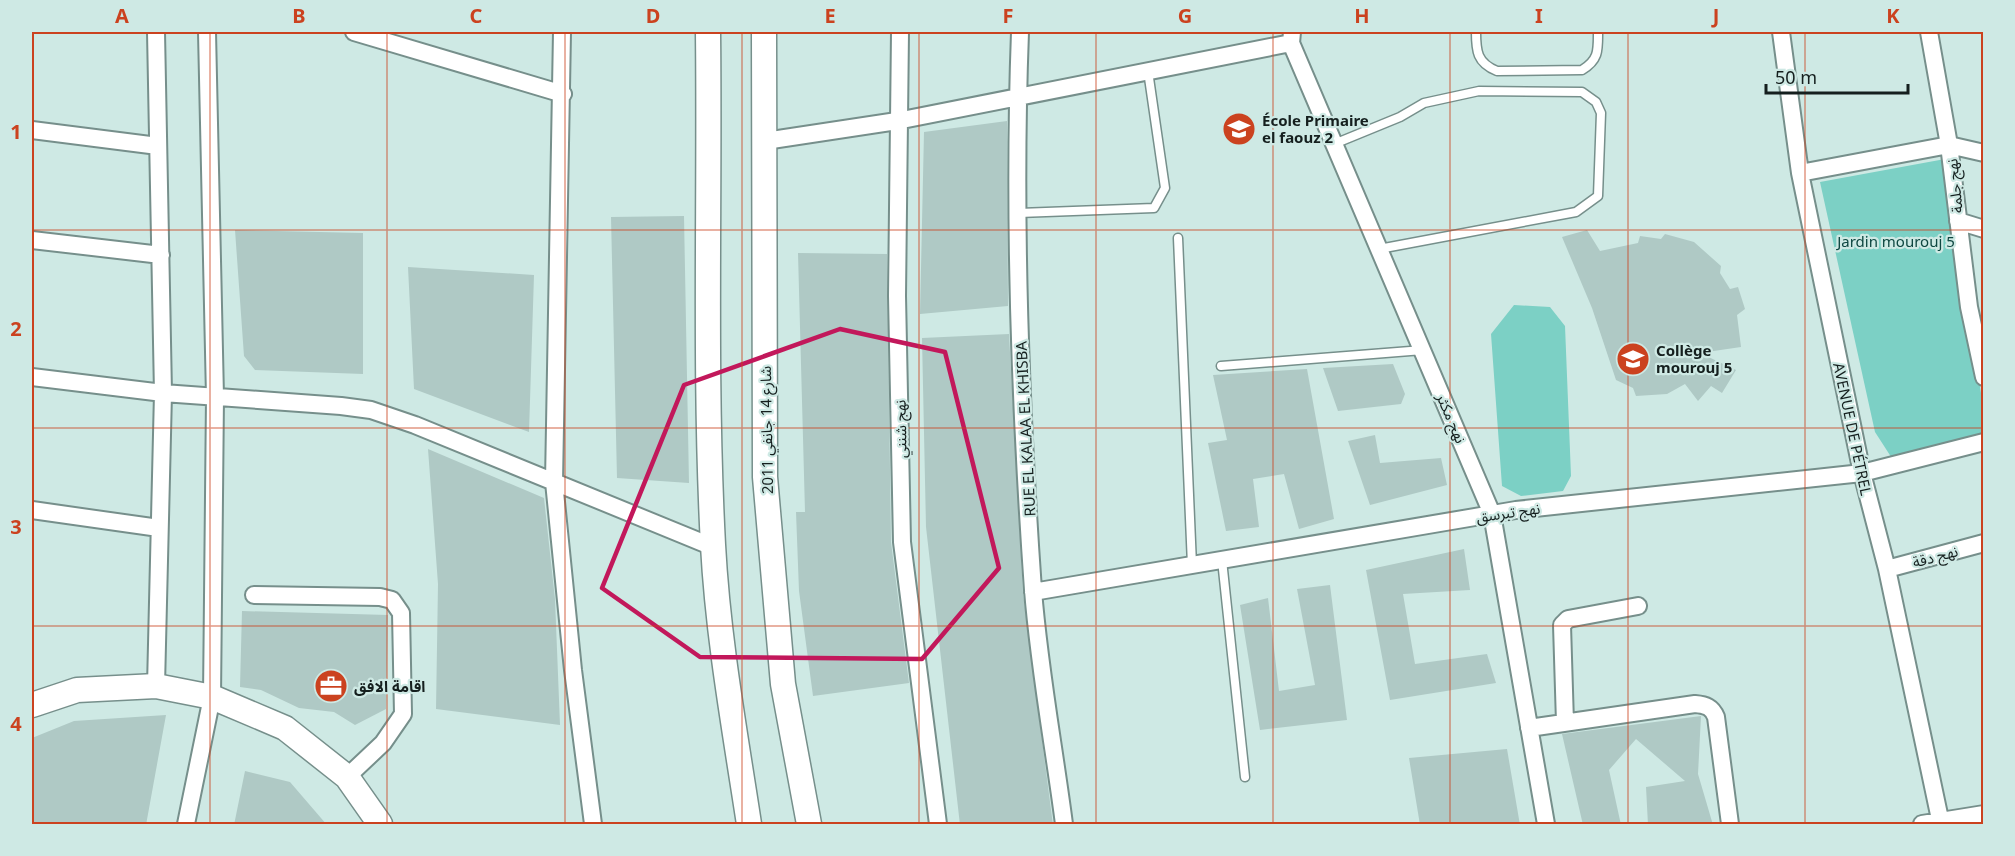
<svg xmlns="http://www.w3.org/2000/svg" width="2015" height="856" font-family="'Noto Sans','Noto Sans Arabic',sans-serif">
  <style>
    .green { fill: #7cd0c5 }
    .building { fill: #afc9c5 }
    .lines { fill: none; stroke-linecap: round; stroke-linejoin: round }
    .lane-casing { stroke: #768f8b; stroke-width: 11 }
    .street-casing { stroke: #768f8b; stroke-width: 20 }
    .secondary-casing { stroke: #768f8b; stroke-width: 27 }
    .lane { stroke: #fff; stroke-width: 8 }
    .street { stroke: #fff; stroke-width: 16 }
    .secondary { stroke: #fff; stroke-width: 24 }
    .marked { fill: none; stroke: #c2185b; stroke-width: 4.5; stroke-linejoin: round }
    .grid { fill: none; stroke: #cb421f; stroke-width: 1.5; stroke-opacity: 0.55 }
    .labels { text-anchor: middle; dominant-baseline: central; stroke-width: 4.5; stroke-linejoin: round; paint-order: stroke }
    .poi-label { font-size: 15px; font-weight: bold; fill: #151f1e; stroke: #cee9e4; text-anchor: start }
    .street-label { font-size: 15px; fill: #151f1e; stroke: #cee9e4 }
    .park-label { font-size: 15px; fill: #0e4741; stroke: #cee9e4 }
    .neatline { fill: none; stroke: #cb421f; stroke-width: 2 }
    .grid-label { font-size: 20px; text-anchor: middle; font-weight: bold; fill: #cb421f }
  </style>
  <rect width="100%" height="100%" fill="#cee9e4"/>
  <path class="green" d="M 1945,159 L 1983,406 L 1983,440 L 1895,463 L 1875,432 L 1820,182 Z
    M 1514,305 L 1550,307 L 1565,326 L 1571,476 L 1563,491 L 1521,496 L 1502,486 L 1491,334 Z"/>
  <path class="building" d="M 1007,121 L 1008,306 L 920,314 L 924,132 Z
    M 684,216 L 689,483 L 617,478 L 611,217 Z
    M 235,230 L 363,233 L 363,374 L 255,370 L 244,356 Z
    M 1587,230 L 1600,251 L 1638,243 L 1640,236 L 1661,239 L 1665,234 L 1694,242 L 1721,266 L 1720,273 L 1730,289 L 1738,287 L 1745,309 L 1737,315 L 1741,347 L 1700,353 L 1736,370 L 1722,393 L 1711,386 L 1698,401 L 1685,384 L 1667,394 L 1636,396 L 1633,388 L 1616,380 L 1592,308 L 1562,237 Z
    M 798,253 L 887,254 L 891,542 L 909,683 L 813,696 L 799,591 L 796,512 L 805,512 Z
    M 408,267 L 534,275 L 529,432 L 414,389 Z
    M 1009,334 L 1023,593 L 1053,825 L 960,825 L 926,527 L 922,338 Z
    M 1393,364 L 1405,394 L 1401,404 L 1338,411 L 1323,368 Z
    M 1307,369 L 1334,519 L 1299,529 L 1284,474 L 1253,479 L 1259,527 L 1226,531 L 1208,443 L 1227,440 L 1213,375 Z
    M 1375,435 L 1380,463 L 1441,458 L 1447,485 L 1370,505 L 1348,441 Z
    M 428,449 L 544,498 L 555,599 L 560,725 L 436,709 L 438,584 Z
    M 1464,549 L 1470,590 L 1403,594 L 1415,664 L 1487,654 L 1496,683 L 1390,700 L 1366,570 Z
    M 1330,585 L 1347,720 L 1260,730 L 1240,605 L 1268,598 L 1279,691 L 1315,685 L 1297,589 Z
    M 242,611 L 388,615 L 386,709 L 355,725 L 334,712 L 299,708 L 261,690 L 240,687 Z
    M 166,715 L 146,825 L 32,825 L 32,738 L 74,721 Z
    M 1701,716 L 1698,774 L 1713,825 L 1648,825 L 1646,787 L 1685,781 L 1636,739 L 1609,770 L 1621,825 L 1583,825 L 1562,734 Z
    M 1507,749 L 1520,825 L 1420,825 L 1409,758 Z
    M 245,771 L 290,782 L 327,825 L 234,825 Z"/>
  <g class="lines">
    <defs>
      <path id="lane" d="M 1476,32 C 1476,51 1477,63 1497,71 L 1582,70 C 1599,60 1598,50 1598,32
        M 1334,144 L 1400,117 L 1424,103 L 1479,91 L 1582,92 L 1596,102 L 1601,113 L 1598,196 L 1576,212 L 1379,249
        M 1019,213 L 1154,208 L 1165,188 L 1148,71
        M 1178,238 L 1192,565
        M 1221,366 L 1423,350
        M 1222,560 L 1245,777"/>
      <path id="street" d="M 354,32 L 563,94
        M 562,32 L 554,482 L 573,670 L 593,824
        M 900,32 L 897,296 L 902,542 L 938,824
        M 1020,32 C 1013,217 1020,405 1033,590 C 1039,668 1054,747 1064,824
        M 1292,32 L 1291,43 L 1492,514 L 1546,824
        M 1781,32 L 1800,173 L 1862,473 L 1887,569 L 1941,824
        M 1929,32 L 1949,145 L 1969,307 L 1984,377
        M 32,130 L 158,146
        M 765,141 L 897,121 L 1291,43
        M 1800,173 L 1949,145 L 1984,153
        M 1958,221 L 1984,229
        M 32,240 L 161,255
        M 32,377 L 163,393 L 341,406 L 371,410 L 415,425 L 713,547
        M 32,510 L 159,528
        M 1887,569 L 1984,543
        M 1033,592 L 1516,510 L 1862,473 L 1984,442
        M 254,595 L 380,597 L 392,600 L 401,613 L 403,714 L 383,743 L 347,777
        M 156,686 L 163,393 L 156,32
        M 1565,723 L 1562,625 L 1568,619 L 1638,606
        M 1529,728 L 1695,704 C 1706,705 1712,707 1716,717 L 1730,824
        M 186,824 L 212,697 L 215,397 L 207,32
        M 1922,824 L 1984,814"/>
      <path id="secondary" d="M 708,32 C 710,203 704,374 713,545 C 718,639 735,732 749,824
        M 764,32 L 765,477 L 783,684 L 809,824
        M 32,705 L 77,690 L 156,686 L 212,697 L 285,728 L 347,777 L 380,824"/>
    </defs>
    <use href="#lane" class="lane-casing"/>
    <use href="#street" class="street-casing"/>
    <use href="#secondary" class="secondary-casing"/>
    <use href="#lane" class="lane"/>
    <use href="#street" class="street"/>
    <use href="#secondary" class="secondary"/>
  </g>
  <path class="marked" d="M 840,329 L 945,352 L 999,568 L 922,659 L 700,657 L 602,588 L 684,385 Z"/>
  <path class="grid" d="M 210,32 L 210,824M 387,32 L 387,824M 565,32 L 565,824M 742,32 L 742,824M 919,32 L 919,824M 1096,32 L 1096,824M 1273,32 L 1273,824M 1450,32 L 1450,824M 1628,32 L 1628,824M 1805,32 L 1805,824M 32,230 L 1984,230M 32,428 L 1984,428M 32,626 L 1984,626"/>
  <defs>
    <symbol id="school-disc" viewBox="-11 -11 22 22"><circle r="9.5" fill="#cb421f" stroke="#cee9e4"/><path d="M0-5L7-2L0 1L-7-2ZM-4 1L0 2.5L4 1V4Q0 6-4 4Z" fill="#fff"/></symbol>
    <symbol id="office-disc" viewBox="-11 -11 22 22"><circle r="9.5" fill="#cb421f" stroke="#cee9e4"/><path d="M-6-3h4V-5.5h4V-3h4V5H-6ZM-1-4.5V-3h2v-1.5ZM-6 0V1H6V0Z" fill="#fff"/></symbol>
  </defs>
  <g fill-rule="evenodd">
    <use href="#school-disc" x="1220" y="110" width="38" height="38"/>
    <use href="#school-disc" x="1614" y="340" width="38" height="38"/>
    <use href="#office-disc" x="312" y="667" width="38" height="38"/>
  </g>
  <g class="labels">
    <g class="poi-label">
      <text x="1262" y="120">École Primaire<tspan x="1262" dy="17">el faouz 2</tspan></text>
      <text x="1656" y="350">Collège<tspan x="1656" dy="17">mourouj 5</tspan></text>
      <text x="354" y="686">اقامة الافق</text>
    </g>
    <g class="street-label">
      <text transform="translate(1954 186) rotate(-96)">نهج جلمة</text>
      <text transform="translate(1452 418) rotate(67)">نهج مكثر</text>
      <text transform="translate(900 429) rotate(-91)">نهج شنني</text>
      <text transform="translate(1025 429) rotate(-93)">RUE EL KALAA EL KHISBA</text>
      <text transform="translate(1853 429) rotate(78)">AVENUE DE PÉTREL</text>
      <text transform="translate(766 430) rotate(-91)">شارع 14 جانفي 2011</text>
      <text transform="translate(1508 512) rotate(-8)">نهج تبرسق</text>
      <text transform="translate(1935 556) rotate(-15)">نهج دقة</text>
    </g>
    <g class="park-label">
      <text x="1896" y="241">Jardin mourouj 5</text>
    </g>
  </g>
  <rect width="2015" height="856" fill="none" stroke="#cee9e4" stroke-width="66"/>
  <path d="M1766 84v9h142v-9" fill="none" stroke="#151f1e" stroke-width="3"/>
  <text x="1775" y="84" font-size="18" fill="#151f1e" stroke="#cee9e4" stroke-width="4.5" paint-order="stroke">50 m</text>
  <rect x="33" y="33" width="1949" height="790" class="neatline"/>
  <g class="grid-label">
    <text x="122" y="23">A</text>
    <text x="299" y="23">B</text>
    <text x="476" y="23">C</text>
    <text x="653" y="23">D</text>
    <text x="830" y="23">E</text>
    <text x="1008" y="23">F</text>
    <text x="1185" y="23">G</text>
    <text x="1362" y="23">H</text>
    <text x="1539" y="23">I</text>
    <text x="1716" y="23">J</text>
    <text x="1893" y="23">K</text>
    <text x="16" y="139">1</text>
    <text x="16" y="336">2</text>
    <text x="16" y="534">3</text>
    <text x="16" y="731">4</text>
  </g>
</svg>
